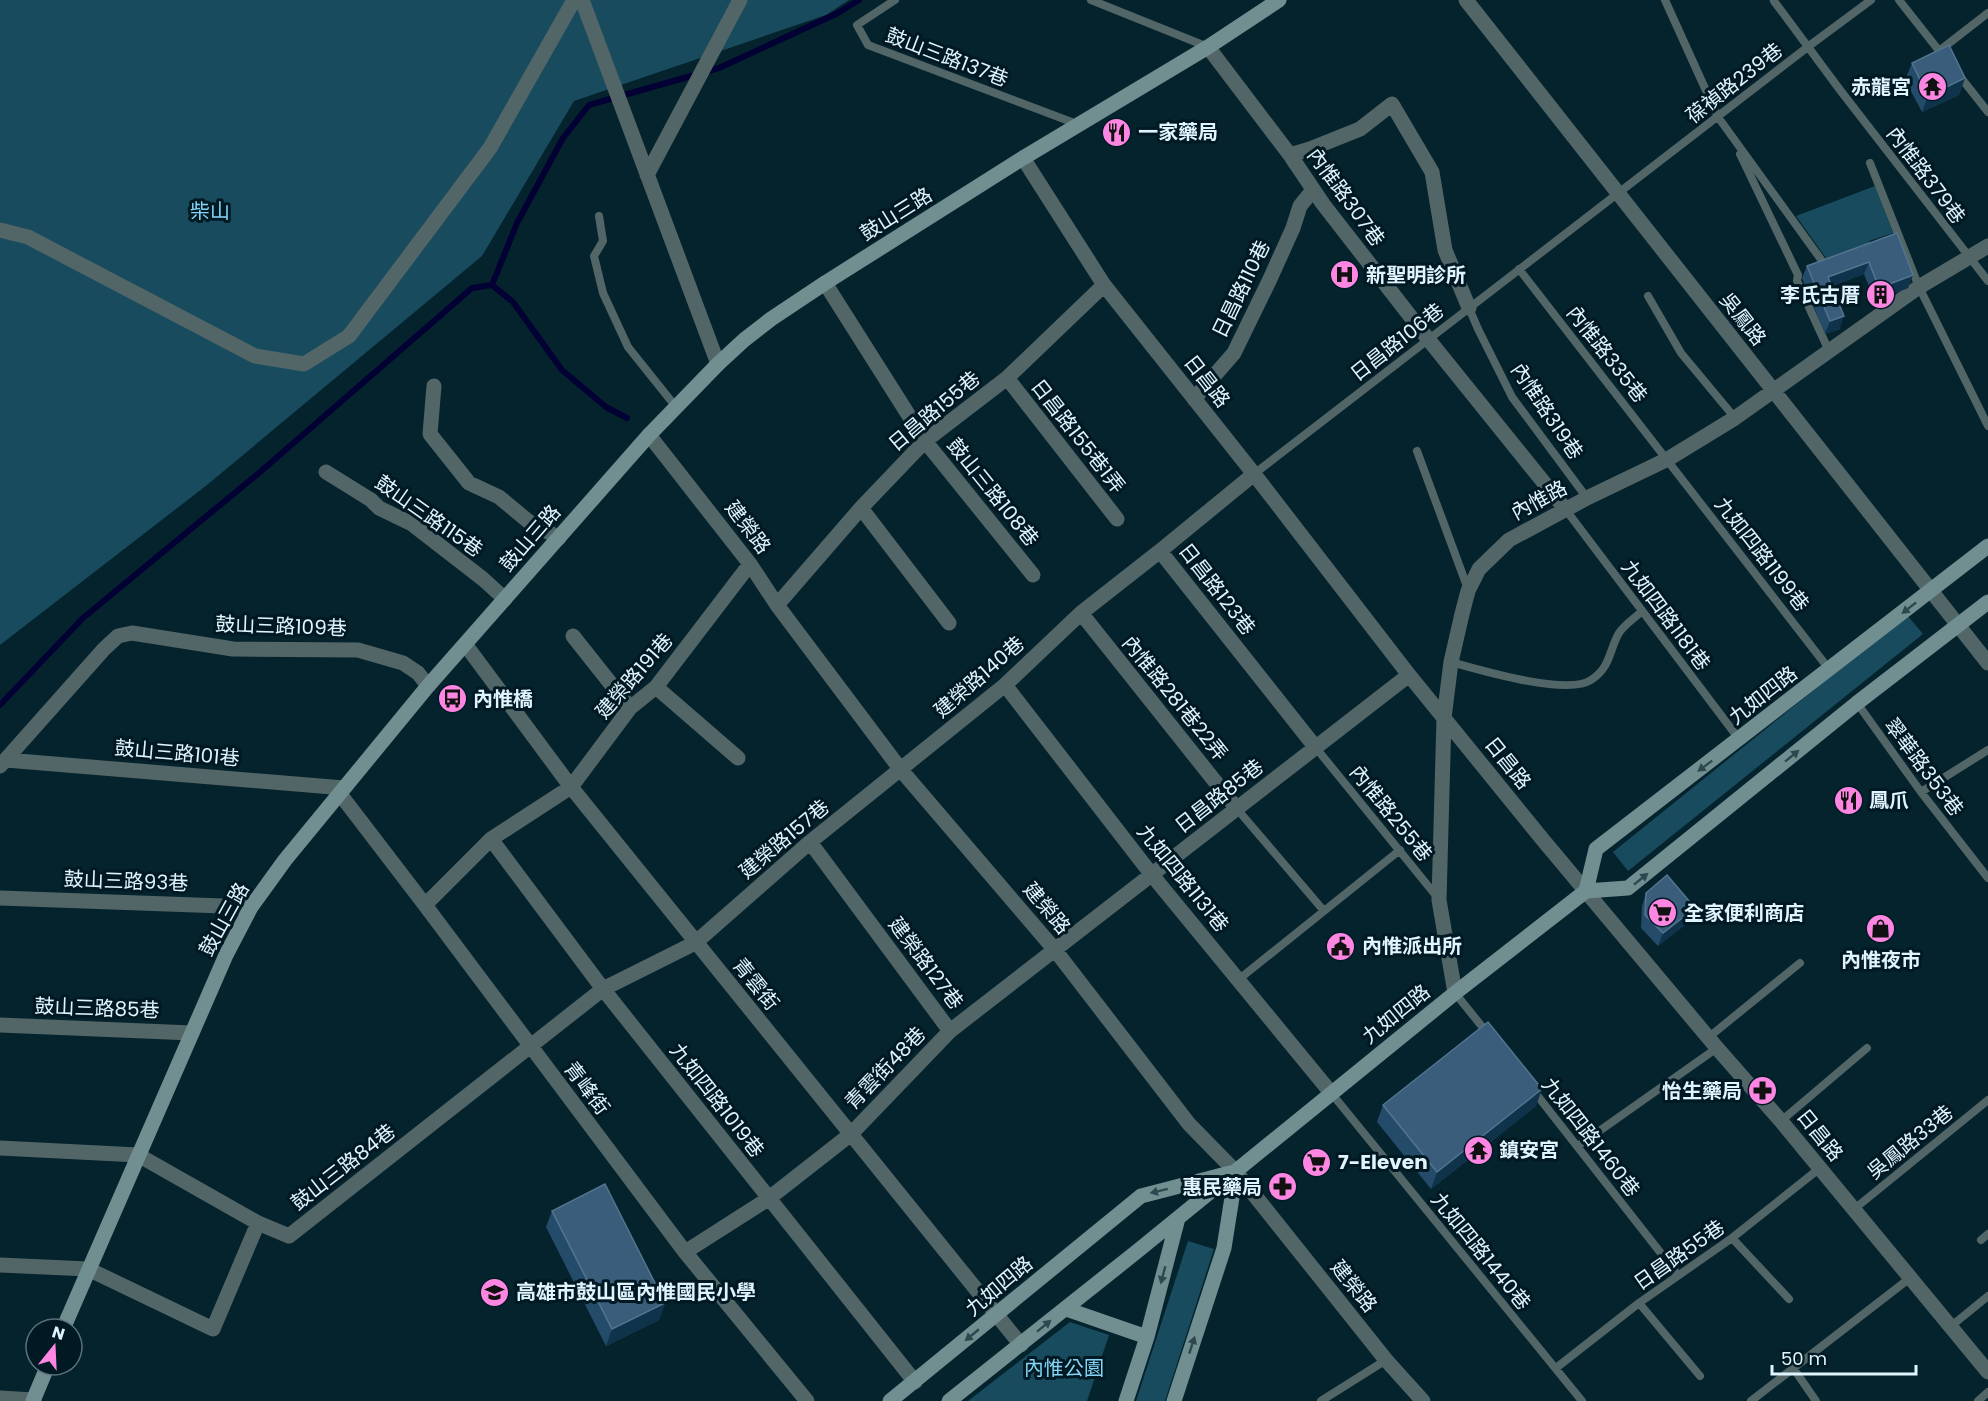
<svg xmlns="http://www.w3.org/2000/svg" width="1988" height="1401" font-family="Poppins,'Noto Sans TC',sans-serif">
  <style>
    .green { fill: #184b5e }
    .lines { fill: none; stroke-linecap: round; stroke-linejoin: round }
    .stream { stroke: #030033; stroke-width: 6 }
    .lane { stroke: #536667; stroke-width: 8 }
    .street { stroke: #536667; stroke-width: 15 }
    .secondary { stroke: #718e91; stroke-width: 15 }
    .wall { fill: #254b6b }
    .shaded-wall { fill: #10334c }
    .building { fill: #395d7b; stroke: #53758f; stroke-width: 1.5 }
    .oneway { fill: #2d484f }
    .labels { text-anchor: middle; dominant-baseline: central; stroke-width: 6; stroke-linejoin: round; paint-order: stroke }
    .street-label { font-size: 20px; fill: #e0f4fd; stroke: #001923 }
    .poi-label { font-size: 20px; font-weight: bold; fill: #e0f4fd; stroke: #001923; text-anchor: start }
    .park-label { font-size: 20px; fill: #84d5f6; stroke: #001923 }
  </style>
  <rect width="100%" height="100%" fill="#05232d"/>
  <path class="green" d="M 0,0 L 849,0 L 826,15 L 574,101 L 482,256 L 207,485 L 0,645 Z
    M 1875,186 L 1893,233 L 1869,241 L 1872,250 L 1831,265 L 1796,216 Z
    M 1907,615 L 1923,634 L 1628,871 L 1613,852 Z
    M 1188,1241 L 1214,1249 L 1165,1401 L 1136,1401 Z
    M 1070,1322 L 1109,1335 L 1087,1401 L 968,1401 Z"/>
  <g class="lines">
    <path class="stream" d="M 492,285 L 513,302 L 562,370 L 606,407 L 627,418
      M 0,705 L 83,618 L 260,472 L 472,288 L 492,285 L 517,223 L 563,138 L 589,105 L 719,68 L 838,13 L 859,0"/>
    <path class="lane" d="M 895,0 L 857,25 L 868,45 L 1077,124
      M 1091,0 L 1208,47
      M 1665,0 L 1718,117 L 1825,265
      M 1899,0 L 1944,57
      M 1774,1 L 1840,90 L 1988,281
      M 1939,51 L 1988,13
      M 1958,74 L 1988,112
      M 1740,154 L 1798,275 L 1797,281 L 1829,351
      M 1870,163 L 1919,287 L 1988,426
      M 599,216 L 603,241 L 594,256 L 603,293 L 628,347 L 676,407
      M 1519,269 L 1829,669
      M 1648,296 L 1681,353 L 1735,418
      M 1469,308 L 1478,329 L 1512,397 L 1587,498
      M 1417,451 L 1468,589
      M 1254,474 L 1809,46 L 1871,0
      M 1566,510 L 1739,739
      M 1451,662 C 1480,670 1567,696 1591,680 C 1611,667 1609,650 1619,633 C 1624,625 1635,618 1642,611
      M 1857,703 L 1921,792 L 1988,878
      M 1316,748 L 1438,898
      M 1921,792 L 1988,750
      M 1237,809 L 1324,911
      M 1238,980 L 1400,850
      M 1455,993 L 1488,1034
      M 1709,1037 L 1800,963
      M 1533,1090 L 1678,1275
      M 1332,1094 L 1582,1401
      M 1781,1121 L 1867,1048
      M 1578,1146 L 1717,1048
      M 1853,1210 L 1988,1100
      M 1732,1238 L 1789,1299
      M 1981,1240 L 1988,1234
      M 1639,1303 L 1700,1376
      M 1950,1327 L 1988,1296
      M 1556,1368 L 1639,1303 L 1732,1238 L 1820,1168
      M 1794,1369 L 1816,1401
      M 1321,1401 L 1386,1360
      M 1751,1401 L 1910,1278
      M 1978,1401 L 1988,1392"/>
    <path class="street" d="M 582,0 L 718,364
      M 1466,0 L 1988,663
      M 1208,47 L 1290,155 L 1323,204 L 1428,339 L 1566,510
      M 1290,155 L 1310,149 L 1360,129 L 1392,104 L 1432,172 L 1445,250 L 1469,308
      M 1023,158 L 1104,285 L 1254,474 L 1409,675 L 1543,840 L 1717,1048 L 1781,1121 L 1988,1372
      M 647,175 L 740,0
      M 0,230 L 28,237 L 255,356 L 304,364 L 349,336 L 490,148 L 574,0
      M 825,283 L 925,441 L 1033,575
      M 1007,378 L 1117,519
      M 434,386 L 430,434 L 469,483 L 499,497 L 528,521 L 559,538
      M 1194,399 L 1234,353 L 1270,279 L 1293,228 L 1300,206 L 1313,190
      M 649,435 L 750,564 L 777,605 L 901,770 L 1055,950 L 1189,1124 L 1236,1172 L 1386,1360 L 1423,1401
      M 326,472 L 371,500 L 379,508 L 412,524 L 483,579 L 505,599
      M 1254,474 L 1160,551 L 1316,748
      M 861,508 L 949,623
      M 777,605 L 861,508 L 925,441 L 1007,378 L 1104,285
      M 1081,613 L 1237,809
      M 573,636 L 630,708
      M 465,644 L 571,787 L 1021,1345
      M 1005,685 L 1152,875 L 1332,1094
      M 656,687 L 738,758
      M 6,760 L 344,788
      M 0,766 L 104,649 L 118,636 L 132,633 L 233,649 L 358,650 L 403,663 L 418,673 L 428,686
      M 340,794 L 425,905 L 685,1252 L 807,1401
      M 491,839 L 603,989 L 915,1382
      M 810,842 L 950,1031 L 1409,675
      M 0,898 L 251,907
      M 425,905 L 491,839 L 571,787 L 630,708 L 656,687 L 750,564
      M 1455,993 L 1439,900 L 1444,718 L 1451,662 L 1462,614 L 1468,591 L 1479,569 L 1509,540 L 1587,498 L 1668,459 L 1735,418 L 1919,287 L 1988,246
      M 0,1025 L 192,1033
      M 0,1148 L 138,1155 L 258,1223 L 289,1236 L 603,989 L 695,943 L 810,842 L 1005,685 L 1081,613 L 1160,551
      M 685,1252 L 768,1199 L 851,1134 L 950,1031
      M 0,1265 L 88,1269 L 213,1329 L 258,1223
      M 0,1398 L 34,1400"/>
    <path class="secondary" d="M 1586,891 L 1596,849 L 1988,546
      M 1066,1309 L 1147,1337
      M 63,1329 L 226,955 L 251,907 L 285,860 L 428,686 L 649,435 L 718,364 L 744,340 L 771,319 L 825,283 L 1023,158 L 1208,47 L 1279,0
      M 33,1401 L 48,1365
      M 890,1401 L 1141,1196 L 1230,1173
      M 949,1401 L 1135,1253 L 1455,993 L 1586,891 L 1628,888 L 1857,703 L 1988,602
      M 1126,1401 L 1147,1337 L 1178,1218
      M 1174,1401 L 1224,1248 L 1236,1172"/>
  </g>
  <path class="wall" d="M 1912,63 L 1965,78 L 1959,95 L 1922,112 L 1905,80 Z
    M 1897,233 L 1913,275 L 1908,288 L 1875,301 L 1864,274 L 1832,286 L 1840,329 L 1825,334 L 1802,278 L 1807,266 Z
    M 1646,893 L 1690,921 L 1658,946 L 1641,928 L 1642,906 Z
    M 1383,1105 L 1536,1106 L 1431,1189 L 1377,1122 Z
    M 552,1211 L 665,1303 L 659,1320 L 606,1346 L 546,1227 Z"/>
  <path class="shaded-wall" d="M 1965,78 L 1959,95 L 1922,112 L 1928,96 Z
    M 1869,262 L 1864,274 L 1823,289 L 1828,277 Z
    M 1913,275 L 1908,288 L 1875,301 L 1879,288 Z
    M 1844,316 L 1840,329 L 1825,334 L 1830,321 Z
    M 1695,908 L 1690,921 L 1658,946 L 1663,933 Z
    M 1542,1089 L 1536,1106 L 1431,1189 L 1437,1172 Z
    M 665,1303 L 659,1320 L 606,1346 L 612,1329 Z"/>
  <path class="building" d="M 1949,45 L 1965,78 L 1928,96 L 1912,63 Z
    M 1897,233 L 1913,275 L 1879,288 L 1869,262 L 1828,277 L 1844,316 L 1830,321 L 1807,266 Z
    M 1667,875 L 1695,908 L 1663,933 L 1645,915 L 1646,893 Z
    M 1488,1022 L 1542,1089 L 1437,1172 L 1383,1105 Z
    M 605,1184 L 665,1303 L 612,1329 L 552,1211 Z"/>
  <defs><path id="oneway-solid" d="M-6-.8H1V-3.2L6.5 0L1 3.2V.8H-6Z" transform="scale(1.5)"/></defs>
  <g class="oneway">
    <use href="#oneway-solid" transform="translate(1909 608) rotate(142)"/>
    <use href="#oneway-solid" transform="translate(1792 756) rotate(-39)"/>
    <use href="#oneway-solid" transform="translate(1705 766) rotate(143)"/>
    <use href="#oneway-solid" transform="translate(1641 879) rotate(-39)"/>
    <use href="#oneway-solid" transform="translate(1159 1191) rotate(166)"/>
    <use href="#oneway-solid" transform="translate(1163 1275) rotate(105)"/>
    <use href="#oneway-solid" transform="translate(1044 1326) rotate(-39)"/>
    <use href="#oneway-solid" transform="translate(972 1335) rotate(140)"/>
    <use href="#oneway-solid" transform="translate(1192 1345) rotate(-72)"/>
  </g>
  <defs>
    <symbol id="temple-disc" viewBox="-11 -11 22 22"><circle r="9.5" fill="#fd86e2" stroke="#001923"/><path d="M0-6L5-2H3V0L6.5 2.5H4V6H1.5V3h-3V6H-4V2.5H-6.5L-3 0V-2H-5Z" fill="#111"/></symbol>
    <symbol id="restaurant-disc" viewBox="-11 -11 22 22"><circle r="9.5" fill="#fd86e2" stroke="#001923"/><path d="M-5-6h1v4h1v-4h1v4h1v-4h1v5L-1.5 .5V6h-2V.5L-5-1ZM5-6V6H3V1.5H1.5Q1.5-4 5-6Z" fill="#111"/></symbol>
    <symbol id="hospital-disc" viewBox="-11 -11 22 22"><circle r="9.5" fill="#fd86e2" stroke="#001923"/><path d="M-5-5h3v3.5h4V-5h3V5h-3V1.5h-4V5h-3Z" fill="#111"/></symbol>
    <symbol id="building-disc" viewBox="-11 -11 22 22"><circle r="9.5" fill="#fd86e2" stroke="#001923"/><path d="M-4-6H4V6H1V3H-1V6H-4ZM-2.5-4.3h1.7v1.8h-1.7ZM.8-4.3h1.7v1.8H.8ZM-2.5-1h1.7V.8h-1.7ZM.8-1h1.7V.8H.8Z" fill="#111"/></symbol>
    <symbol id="bus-disc" viewBox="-11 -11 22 22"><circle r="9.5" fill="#fd86e2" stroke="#001923"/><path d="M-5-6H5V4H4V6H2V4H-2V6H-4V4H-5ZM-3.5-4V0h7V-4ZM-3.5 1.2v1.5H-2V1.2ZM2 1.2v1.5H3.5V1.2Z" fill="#111"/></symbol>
    <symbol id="supermarket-disc" viewBox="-11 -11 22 22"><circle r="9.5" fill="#fd86e2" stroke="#001923"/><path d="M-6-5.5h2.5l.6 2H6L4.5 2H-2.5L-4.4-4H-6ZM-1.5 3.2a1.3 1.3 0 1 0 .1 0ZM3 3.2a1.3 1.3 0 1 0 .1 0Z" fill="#111"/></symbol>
    <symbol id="shop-disc" viewBox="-11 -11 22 22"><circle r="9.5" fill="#fd86e2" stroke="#001923"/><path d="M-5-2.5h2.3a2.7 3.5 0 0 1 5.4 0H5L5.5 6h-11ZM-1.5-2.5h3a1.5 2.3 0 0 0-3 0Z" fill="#111"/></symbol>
    <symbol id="civic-disc" viewBox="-11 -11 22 22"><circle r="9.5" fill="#fd86e2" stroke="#001923"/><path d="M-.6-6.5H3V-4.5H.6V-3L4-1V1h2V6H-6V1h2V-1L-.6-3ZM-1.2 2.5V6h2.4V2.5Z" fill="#111"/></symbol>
    <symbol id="pharmacy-disc" viewBox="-11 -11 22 22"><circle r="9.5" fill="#fd86e2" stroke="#001923"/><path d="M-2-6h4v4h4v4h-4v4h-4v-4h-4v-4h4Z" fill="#111"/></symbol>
    <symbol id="school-disc" viewBox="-11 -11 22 22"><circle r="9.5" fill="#fd86e2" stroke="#001923"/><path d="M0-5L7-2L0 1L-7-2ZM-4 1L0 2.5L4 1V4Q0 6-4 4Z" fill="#111"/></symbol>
  </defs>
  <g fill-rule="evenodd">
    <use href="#temple-disc" x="1916" y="70" width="33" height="33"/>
    <use href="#restaurant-disc" x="1100" y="116" width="33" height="33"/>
    <use href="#hospital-disc" x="1328" y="258" width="33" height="33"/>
    <use href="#building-disc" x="1864" y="278" width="33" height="33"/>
    <use href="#bus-disc" x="436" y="682" width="33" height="33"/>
    <use href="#restaurant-disc" x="1832" y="784" width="33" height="33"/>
    <use href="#supermarket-disc" x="1646" y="896" width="33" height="33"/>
    <use href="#shop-disc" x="1864" y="912" width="33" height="33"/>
    <use href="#civic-disc" x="1324" y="930" width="33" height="33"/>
    <use href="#pharmacy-disc" x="1746" y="1074" width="33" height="33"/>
    <use href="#temple-disc" x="1462" y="1134" width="33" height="33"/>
    <use href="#supermarket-disc" x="1300" y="1146" width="33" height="33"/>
    <use href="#pharmacy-disc" x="1266" y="1170" width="33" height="33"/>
    <use href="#school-disc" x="478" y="1276" width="33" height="33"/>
  </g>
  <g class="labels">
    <g class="street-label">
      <text transform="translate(947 57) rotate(21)">鼓山三路137巷</text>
      <text transform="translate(1734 83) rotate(-38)">葆禎路239巷</text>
      <text transform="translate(1926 175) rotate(53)">內惟路379巷</text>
      <text transform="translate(1346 197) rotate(54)">內惟路307巷</text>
      <text transform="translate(896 214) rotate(-32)">鼓山三路</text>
      <text transform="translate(1241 289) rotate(-64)">日昌路110巷</text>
      <text transform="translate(1743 319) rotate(52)">吳鳳路</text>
      <text transform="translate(1397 342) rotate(-38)">日昌路106巷</text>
      <text transform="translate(1607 354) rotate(52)">內惟路335巷</text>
      <text transform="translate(1207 381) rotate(52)">日昌路</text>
      <text transform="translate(934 411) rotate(-40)">日昌路155巷</text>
      <text transform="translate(1547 411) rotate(56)">內惟路319巷</text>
      <text transform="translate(1078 436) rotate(52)">日昌路155巷1弄</text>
      <text transform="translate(993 492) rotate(51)">鼓山三路108巷</text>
      <text transform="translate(1539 500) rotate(-28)">內惟路</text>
      <text transform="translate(429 516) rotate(35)">鼓山三路115巷</text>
      <text transform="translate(748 527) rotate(53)">建榮路</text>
      <text transform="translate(530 538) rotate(-49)">鼓山三路</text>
      <text transform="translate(1762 554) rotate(52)">九如四路1199巷</text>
      <text transform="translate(1217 589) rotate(52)">日昌路123巷</text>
      <text transform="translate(1666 615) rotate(53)">九如四路1181巷</text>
      <text transform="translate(281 626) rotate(2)">鼓山三路109巷</text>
      <text transform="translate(634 676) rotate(-49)">建榮路191巷</text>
      <text transform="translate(979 677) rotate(-41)">建榮路140巷</text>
      <text transform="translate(1763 695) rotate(-38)">九如四路</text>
      <text transform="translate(1175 698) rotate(51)">內惟路281巷22弄</text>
      <text transform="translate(177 753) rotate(5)">鼓山三路101巷</text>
      <text transform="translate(1508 763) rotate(51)">日昌路</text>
      <text transform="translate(1924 767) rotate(53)">翠華路353巷</text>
      <text transform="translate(1219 796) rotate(-38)">日昌路85巷</text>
      <text transform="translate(1391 813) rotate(51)">內惟路255巷</text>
      <text transform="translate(784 839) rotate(-40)">建榮路157巷</text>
      <text transform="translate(1183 878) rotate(51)">九如四路1131巷</text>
      <text transform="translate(126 881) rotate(2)">鼓山三路93巷</text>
      <text transform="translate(1047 908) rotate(50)">建榮路</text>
      <text transform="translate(224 919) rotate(-61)">鼓山三路</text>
      <text transform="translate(926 963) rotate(53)">建榮路127巷</text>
      <text transform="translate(756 984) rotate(51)">青雲街</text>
      <text transform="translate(97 1008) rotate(2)">鼓山三路85巷</text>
      <text transform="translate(1396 1014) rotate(-39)">九如四路</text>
      <text transform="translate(885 1068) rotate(-46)">青雲街48巷</text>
      <text transform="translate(587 1088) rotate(53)">青峰街</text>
      <text transform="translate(717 1100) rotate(52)">九如四路1019巷</text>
      <text transform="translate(1820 1135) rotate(51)">日昌路</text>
      <text transform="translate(1591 1137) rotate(52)">九如四路1460巷</text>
      <text transform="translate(1910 1142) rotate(-39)">吳鳳路33巷</text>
      <text transform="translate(343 1167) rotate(-38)">鼓山三路84巷</text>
      <text transform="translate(1481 1251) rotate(51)">九如四路1440巷</text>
      <text transform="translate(1679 1255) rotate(-35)">日昌路55巷</text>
      <text transform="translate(999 1286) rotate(-40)">九如四路</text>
      <text transform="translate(1354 1286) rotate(51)">建榮路</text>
    </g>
    <g class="poi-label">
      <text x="1911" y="87" text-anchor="end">赤龍宮</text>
      <text x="1138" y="132">一家藥局</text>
      <text x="1366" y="275">新聖明診所</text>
      <text x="1860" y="295" text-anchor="end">李氏古厝</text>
      <text x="473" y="699">內惟橋</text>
      <text x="1869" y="800">鳳爪</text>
      <text x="1684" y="913">全家便利商店</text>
      <text x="1362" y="946">內惟派出所</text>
      <text x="1881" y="960" text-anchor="middle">內惟夜市</text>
      <text x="1742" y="1091" text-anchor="end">怡生藥局</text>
      <text x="1499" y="1150">鎮安宮</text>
      <text x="1338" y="1162">7-Eleven</text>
      <text x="1262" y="1187" text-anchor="end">惠民藥局</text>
      <text x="516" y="1292">高雄市鼓山區內惟國民小學</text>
    </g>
    <g class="park-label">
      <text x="210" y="211">柴山</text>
      <text x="1064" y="1368">內惟公園</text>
    </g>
  </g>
  <g transform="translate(54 1347) rotate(18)"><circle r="28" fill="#001923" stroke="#5a717a" stroke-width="1.5"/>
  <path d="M0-4.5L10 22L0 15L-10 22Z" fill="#fd86e2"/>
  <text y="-9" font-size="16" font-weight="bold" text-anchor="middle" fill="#e0f4fd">N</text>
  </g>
  <path d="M1772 1365v9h144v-9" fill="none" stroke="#e0f4fd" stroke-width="3"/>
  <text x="1781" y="1365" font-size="18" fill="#e0f4fd" stroke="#001923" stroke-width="4.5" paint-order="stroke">50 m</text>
</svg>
